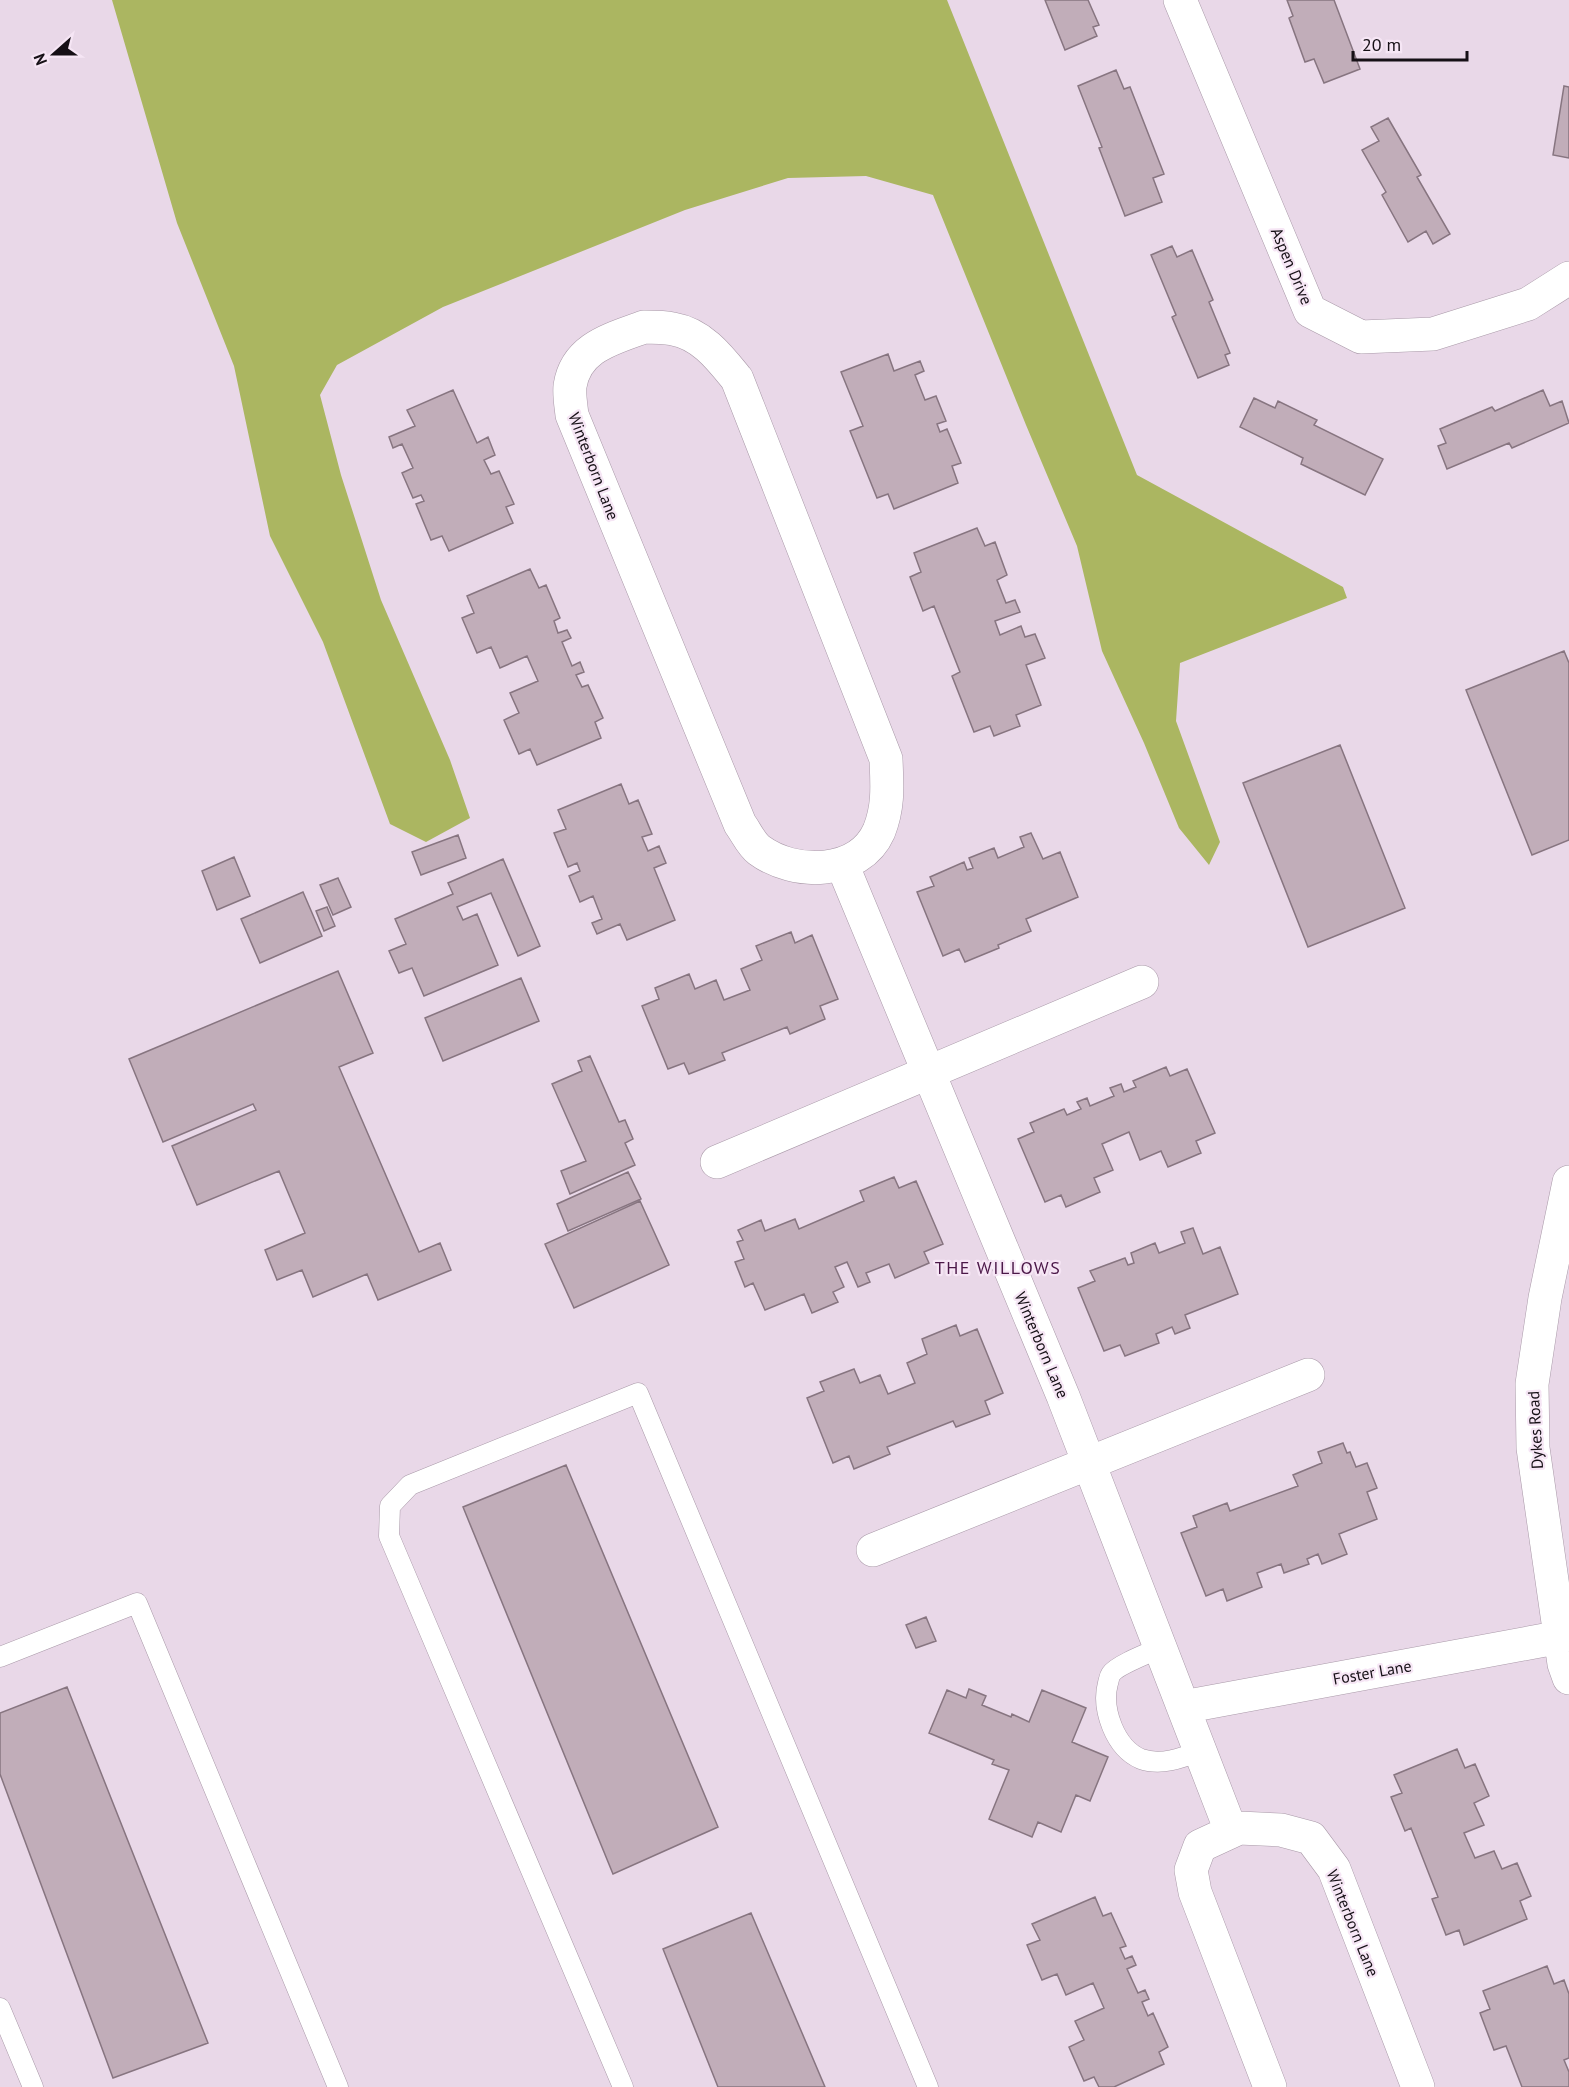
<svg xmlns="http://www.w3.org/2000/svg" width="1569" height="2087" font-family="'PT Sans',sans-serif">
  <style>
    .forest { fill: #abb661 }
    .building { fill: #c1adb9; stroke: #877580; stroke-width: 1.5 }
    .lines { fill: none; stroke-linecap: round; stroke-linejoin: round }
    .lane-casing { stroke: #a999a8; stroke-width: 21 }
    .street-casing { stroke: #a999a8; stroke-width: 34 }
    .lane { stroke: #fff; stroke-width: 20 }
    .street { stroke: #fff; stroke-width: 33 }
    .labels { text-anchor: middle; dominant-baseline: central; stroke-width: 4.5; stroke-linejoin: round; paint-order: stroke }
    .street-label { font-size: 16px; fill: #161016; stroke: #f6e6f5 }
    .neighbourhood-label { font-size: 18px; letter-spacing: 1.5px; fill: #4b1848; stroke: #f6e6f5 }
  </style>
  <rect width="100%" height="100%" fill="#e9d8e8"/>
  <path class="forest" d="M 112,0 L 947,0 L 1137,475 L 1343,587 L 1347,598 L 1180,663 L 1176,721 L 1220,842 L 1209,865 L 1179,828 L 1144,743 L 1102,651 L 1077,546 L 1026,425 L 933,195 L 866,176 L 788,178 L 685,210 L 443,307 L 337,365 L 320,395 L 341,475 L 381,600 L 450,760 L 470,818 L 426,842 L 390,824 L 323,642 L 270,536 L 234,366 L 177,223 Z"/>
  <path class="building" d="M 1045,0 L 1088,0 L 1099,25 L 1093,27 L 1097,36 L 1065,50 Z
    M 1287,0 L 1334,0 L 1360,69 L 1324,83 L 1314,59 L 1305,62 L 1289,18 L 1293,16 Z
    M 1116,70 L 1124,89 L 1130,87 L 1164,174 L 1153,178 L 1162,202 L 1125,216 L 1099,148 L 1102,147 L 1078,86 Z
    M 1564,86 L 1569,87 L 1569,158 L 1553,155 Z
    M 1388,118 L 1421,175 L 1417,177 L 1450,234 L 1433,244 L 1426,231 L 1408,242 L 1382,195 L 1386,192 L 1362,150 L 1379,141 L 1371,127 Z
    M 1172,246 L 1177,257 L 1192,250 L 1213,300 L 1209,302 L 1230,353 L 1225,355 L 1229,365 L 1198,378 L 1172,317 L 1176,315 L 1151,255 Z
    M 888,354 L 894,371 L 920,361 L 924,371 L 915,375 L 925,400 L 936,396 L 946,421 L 937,424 L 940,432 L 947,429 L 961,463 L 952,466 L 958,483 L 894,509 L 888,494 L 877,498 L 850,431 L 863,426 L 841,372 Z
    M 453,390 L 477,443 L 488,437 L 495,455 L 484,460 L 491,474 L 499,471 L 514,504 L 506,507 L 513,523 L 449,551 L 442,536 L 431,540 L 416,504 L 424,501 L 421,495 L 413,498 L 402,473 L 413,468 L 402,444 L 393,448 L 389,437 L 415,426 L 407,410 Z
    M 1543,390 L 1550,406 L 1562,401 L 1569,423 L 1512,448 L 1509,443 L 1447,469 L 1438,446 L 1446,443 L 1440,429 L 1492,407 L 1495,411 Z
    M 1254,398 L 1275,408 L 1278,401 L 1317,420 L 1314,425 L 1383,459 L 1365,495 L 1301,464 L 1303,458 L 1240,427 Z
    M 977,528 L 985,546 L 995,542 L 1007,575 L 997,580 L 1006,603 L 1015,600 L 1020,612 L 995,621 L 1000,635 L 1021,626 L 1025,637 L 1035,634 L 1045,658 L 1026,665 L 1041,705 L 1016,715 L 1020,726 L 994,736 L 990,726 L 974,732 L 952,676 L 960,672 L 934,606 L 923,611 L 910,577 L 921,572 L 914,553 Z
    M 530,569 L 539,588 L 546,585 L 560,618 L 554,621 L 558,633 L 567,630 L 571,638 L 562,642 L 572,666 L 580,662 L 584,672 L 576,675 L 582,687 L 588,685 L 603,718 L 595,722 L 601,738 L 537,765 L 530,749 L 519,754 L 504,720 L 519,713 L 510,693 L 538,681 L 527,656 L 500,668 L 491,647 L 477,653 L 462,618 L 474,613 L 467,596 Z
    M 1564,651 L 1569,663 L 1569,840 L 1532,855 L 1466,690 Z
    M 1340,745 L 1405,908 L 1308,947 L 1243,783 Z
    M 621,784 L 629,804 L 638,800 L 652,834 L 642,837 L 648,851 L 659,846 L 666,863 L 654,868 L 675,920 L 627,940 L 620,924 L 597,934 L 592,923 L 602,919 L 593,896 L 580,902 L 569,876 L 580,871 L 577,863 L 568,867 L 554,833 L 566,829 L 558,810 Z
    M 1031,833 L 1043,859 L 1060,852 L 1078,897 L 1026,919 L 1031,931 L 998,945 L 999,948 L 965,962 L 959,949 L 943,956 L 917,892 L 934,886 L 930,877 L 964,862 L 967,870 L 973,868 L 969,858 L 994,848 L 998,858 L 1024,847 L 1020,837 Z
    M 458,835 L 466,858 L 421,875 L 412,852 Z
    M 234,857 L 250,896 L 217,910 L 202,871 Z
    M 503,859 L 540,946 L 518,956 L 491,893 L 457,907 L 463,920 L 477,914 L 498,965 L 424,996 L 412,968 L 399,973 L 389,951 L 406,944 L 395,919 L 453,894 L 448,883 Z
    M 338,878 L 351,907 L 333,915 L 320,885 Z
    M 303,892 L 322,936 L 260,963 L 241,919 Z
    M 327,907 L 335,926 L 324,931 L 316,911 Z
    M 791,932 L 795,943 L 812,935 L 838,999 L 820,1006 L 825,1019 L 790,1034 L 787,1027 L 722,1053 L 725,1060 L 689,1074 L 684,1063 L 668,1069 L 642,1006 L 659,999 L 655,988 L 689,974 L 695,989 L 716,980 L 724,1000 L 750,990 L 741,969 L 762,960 L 756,946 Z
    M 338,971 L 373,1053 L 339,1067 L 419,1252 L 440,1243 L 451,1270 L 378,1300 L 367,1274 L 313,1297 L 302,1270 L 277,1280 L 265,1250 L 305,1233 L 279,1171 L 197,1205 L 172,1146 L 256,1110 L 253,1104 L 163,1142 L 129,1059 Z
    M 521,978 L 539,1021 L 443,1061 L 425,1018 Z
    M 590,1056 L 619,1122 L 625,1120 L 633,1139 L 625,1143 L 635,1165 L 570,1194 L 561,1171 L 586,1161 L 552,1084 L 582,1071 L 578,1061 Z
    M 1166,1067 L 1170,1076 L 1187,1069 L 1215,1133 L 1196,1141 L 1201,1153 L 1168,1167 L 1161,1151 L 1140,1160 L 1129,1132 L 1102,1144 L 1113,1170 L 1094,1178 L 1100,1192 L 1066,1207 L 1061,1195 L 1045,1202 L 1018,1139 L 1034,1132 L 1030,1123 L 1064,1109 L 1067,1115 L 1081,1109 L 1077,1102 L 1087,1098 L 1090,1106 L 1114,1096 L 1110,1088 L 1121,1084 L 1124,1092 L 1136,1087 L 1133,1081 Z
    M 628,1172 L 641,1199 L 568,1231 L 557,1204 Z
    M 894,1177 L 899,1188 L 916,1181 L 943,1244 L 924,1252 L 929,1263 L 895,1278 L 889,1264 L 866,1273 L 870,1282 L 858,1287 L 847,1262 L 835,1267 L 844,1287 L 833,1292 L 838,1302 L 812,1313 L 804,1294 L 765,1310 L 753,1283 L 745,1287 L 735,1262 L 744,1259 L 737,1242 L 743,1240 L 738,1230 L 761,1220 L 765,1231 L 795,1219 L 799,1229 L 864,1201 L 860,1191 Z
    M 640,1201 L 669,1265 L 574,1308 L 545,1244 Z
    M 1193,1228 L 1203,1254 L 1220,1247 L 1238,1294 L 1185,1315 L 1190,1328 L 1175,1334 L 1172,1327 L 1156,1334 L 1159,1343 L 1125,1356 L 1120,1345 L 1104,1351 L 1078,1288 L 1095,1281 L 1090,1271 L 1125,1258 L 1128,1265 L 1134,1263 L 1131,1253 L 1155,1243 L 1159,1253 L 1185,1243 L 1181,1232 Z
    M 956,1325 L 960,1336 L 977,1329 L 1003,1393 L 985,1401 L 990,1414 L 956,1427 L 953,1421 L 887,1447 L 890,1454 L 854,1469 L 849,1456 L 833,1463 L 807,1398 L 824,1391 L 820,1382 L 854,1369 L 860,1383 L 880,1375 L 888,1394 L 915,1383 L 907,1363 L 927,1354 L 922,1339 Z
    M 1343,1443 L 1347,1453 L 1350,1452 L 1356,1467 L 1367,1463 L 1377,1488 L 1367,1492 L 1377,1519 L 1339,1534 L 1347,1554 L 1322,1564 L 1318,1554 L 1307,1559 L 1309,1564 L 1284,1573 L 1281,1564 L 1257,1573 L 1262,1587 L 1227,1601 L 1223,1589 L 1206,1596 L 1181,1533 L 1197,1527 L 1193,1516 L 1227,1503 L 1230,1511 L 1298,1486 L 1293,1475 L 1322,1463 L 1318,1452 Z
    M 566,1465 L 718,1827 L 613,1874 L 463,1507 Z
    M 926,1617 L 936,1641 L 916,1648 L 906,1625 Z
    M 67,1687 L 208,2043 L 113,2078 L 0,1774 L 0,1713 Z
    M 969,1689 L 986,1696 L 982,1705 L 1011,1717 L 1012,1714 L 1029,1722 L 1042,1690 L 1086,1708 L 1072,1742 L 1108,1757 L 1090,1801 L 1076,1795 L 1061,1832 L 1038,1822 L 1032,1837 L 989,1819 L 1009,1770 L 992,1764 L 994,1760 L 929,1733 L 947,1690 L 966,1698 Z
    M 1457,1749 L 1465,1768 L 1475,1764 L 1489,1796 L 1474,1803 L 1484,1825 L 1464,1833 L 1475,1858 L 1494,1851 L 1502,1869 L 1517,1863 L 1531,1896 L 1520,1901 L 1527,1919 L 1464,1945 L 1459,1930 L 1446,1935 L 1432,1899 L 1438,1897 L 1411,1828 L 1405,1831 L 1391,1797 L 1402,1793 L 1394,1775 Z
    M 1095,1897 L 1103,1916 L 1111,1913 L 1126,1946 L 1120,1948 L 1125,1959 L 1132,1956 L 1136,1965 L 1127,1969 L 1138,1993 L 1145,1990 L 1149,1999 L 1142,2002 L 1148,2016 L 1153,2013 L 1168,2047 L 1159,2052 L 1164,2064 L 1114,2087 L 1099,2087 L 1094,2077 L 1084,2081 L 1069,2047 L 1084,2040 L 1075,2021 L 1104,2008 L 1093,1983 L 1066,1995 L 1057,1974 L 1042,1980 L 1027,1945 L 1040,1940 L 1032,1924 Z
    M 751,1913 L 825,2087 L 718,2087 L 663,1949 Z
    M 1547,1966 L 1554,1984 L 1564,1980 L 1569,1994 L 1569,2058 L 1564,2060 L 1569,2072 L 1569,2087 L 1522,2087 L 1506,2046 L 1494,2050 L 1480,2013 L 1490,2009 L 1483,1991 Z"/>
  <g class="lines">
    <defs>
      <path id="lane" d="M 1160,1648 C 1149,1653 1117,1665 1111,1674 C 1109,1677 1109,1680 1108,1683 C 1101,1709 1115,1748 1141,1759 C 1161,1766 1182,1758 1200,1751
        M 0,1657 L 137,1603 L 338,2087
        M 0,2008 L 33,2087
        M 623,2087 L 389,1536 L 390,1506 L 410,1485 L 638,1393 L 928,2087"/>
      <path id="street" d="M 1180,0 L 1310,311 L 1361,337 L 1433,334 L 1528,304 L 1569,278
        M 644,327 C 654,327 664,327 673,329 C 702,334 720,358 737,379 L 886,759 C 887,785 889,806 879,831 C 859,876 794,876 759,850 C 751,844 746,832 740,824 L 572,415 C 571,406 569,395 570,386 C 576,347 612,339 644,327 Z
        M 842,864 L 1063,1396 L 1231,1831
        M 717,1162 L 1142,982
        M 1569,1182 L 1545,1298 L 1532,1384 L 1533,1448 L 1564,1664 L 1569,1678
        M 873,1550 L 1308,1375
        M 1183,1707 L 1561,1637
        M 1270,2087 L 1195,1892 L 1191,1870 L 1200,1846 L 1239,1828 L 1281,1830 L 1311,1838 L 1334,1869 L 1418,2087"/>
    </defs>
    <use href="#lane" class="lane-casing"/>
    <use href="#street" class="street-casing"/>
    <use href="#lane" class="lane"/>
    <use href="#street" class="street"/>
  </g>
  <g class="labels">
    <g class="street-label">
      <text transform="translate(1292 266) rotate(67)">Aspen Drive</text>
      <text transform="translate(594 466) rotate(69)">Winterborn Lane</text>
      <text transform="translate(1042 1345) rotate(67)">Winterborn Lane</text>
      <text transform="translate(1535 1430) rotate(-93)">Dykes Road</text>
      <text transform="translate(1372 1672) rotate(-10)">Foster Lane</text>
      <text transform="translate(1353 1923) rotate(68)">Winterborn Lane</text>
    </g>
    <g class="neighbourhood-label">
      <text x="998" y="1267">THE WILLOWS</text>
    </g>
  </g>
  <g transform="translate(54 54) rotate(249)" stroke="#f6e6f5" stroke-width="4.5" paint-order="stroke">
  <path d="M0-4.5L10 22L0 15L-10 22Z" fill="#161016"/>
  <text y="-9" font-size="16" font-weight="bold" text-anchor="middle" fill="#161016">N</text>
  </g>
  <path d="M1353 51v9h114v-9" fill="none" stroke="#161016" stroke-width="3"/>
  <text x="1362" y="51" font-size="18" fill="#161016" stroke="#f6e6f5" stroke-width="4.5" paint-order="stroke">20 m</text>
</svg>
